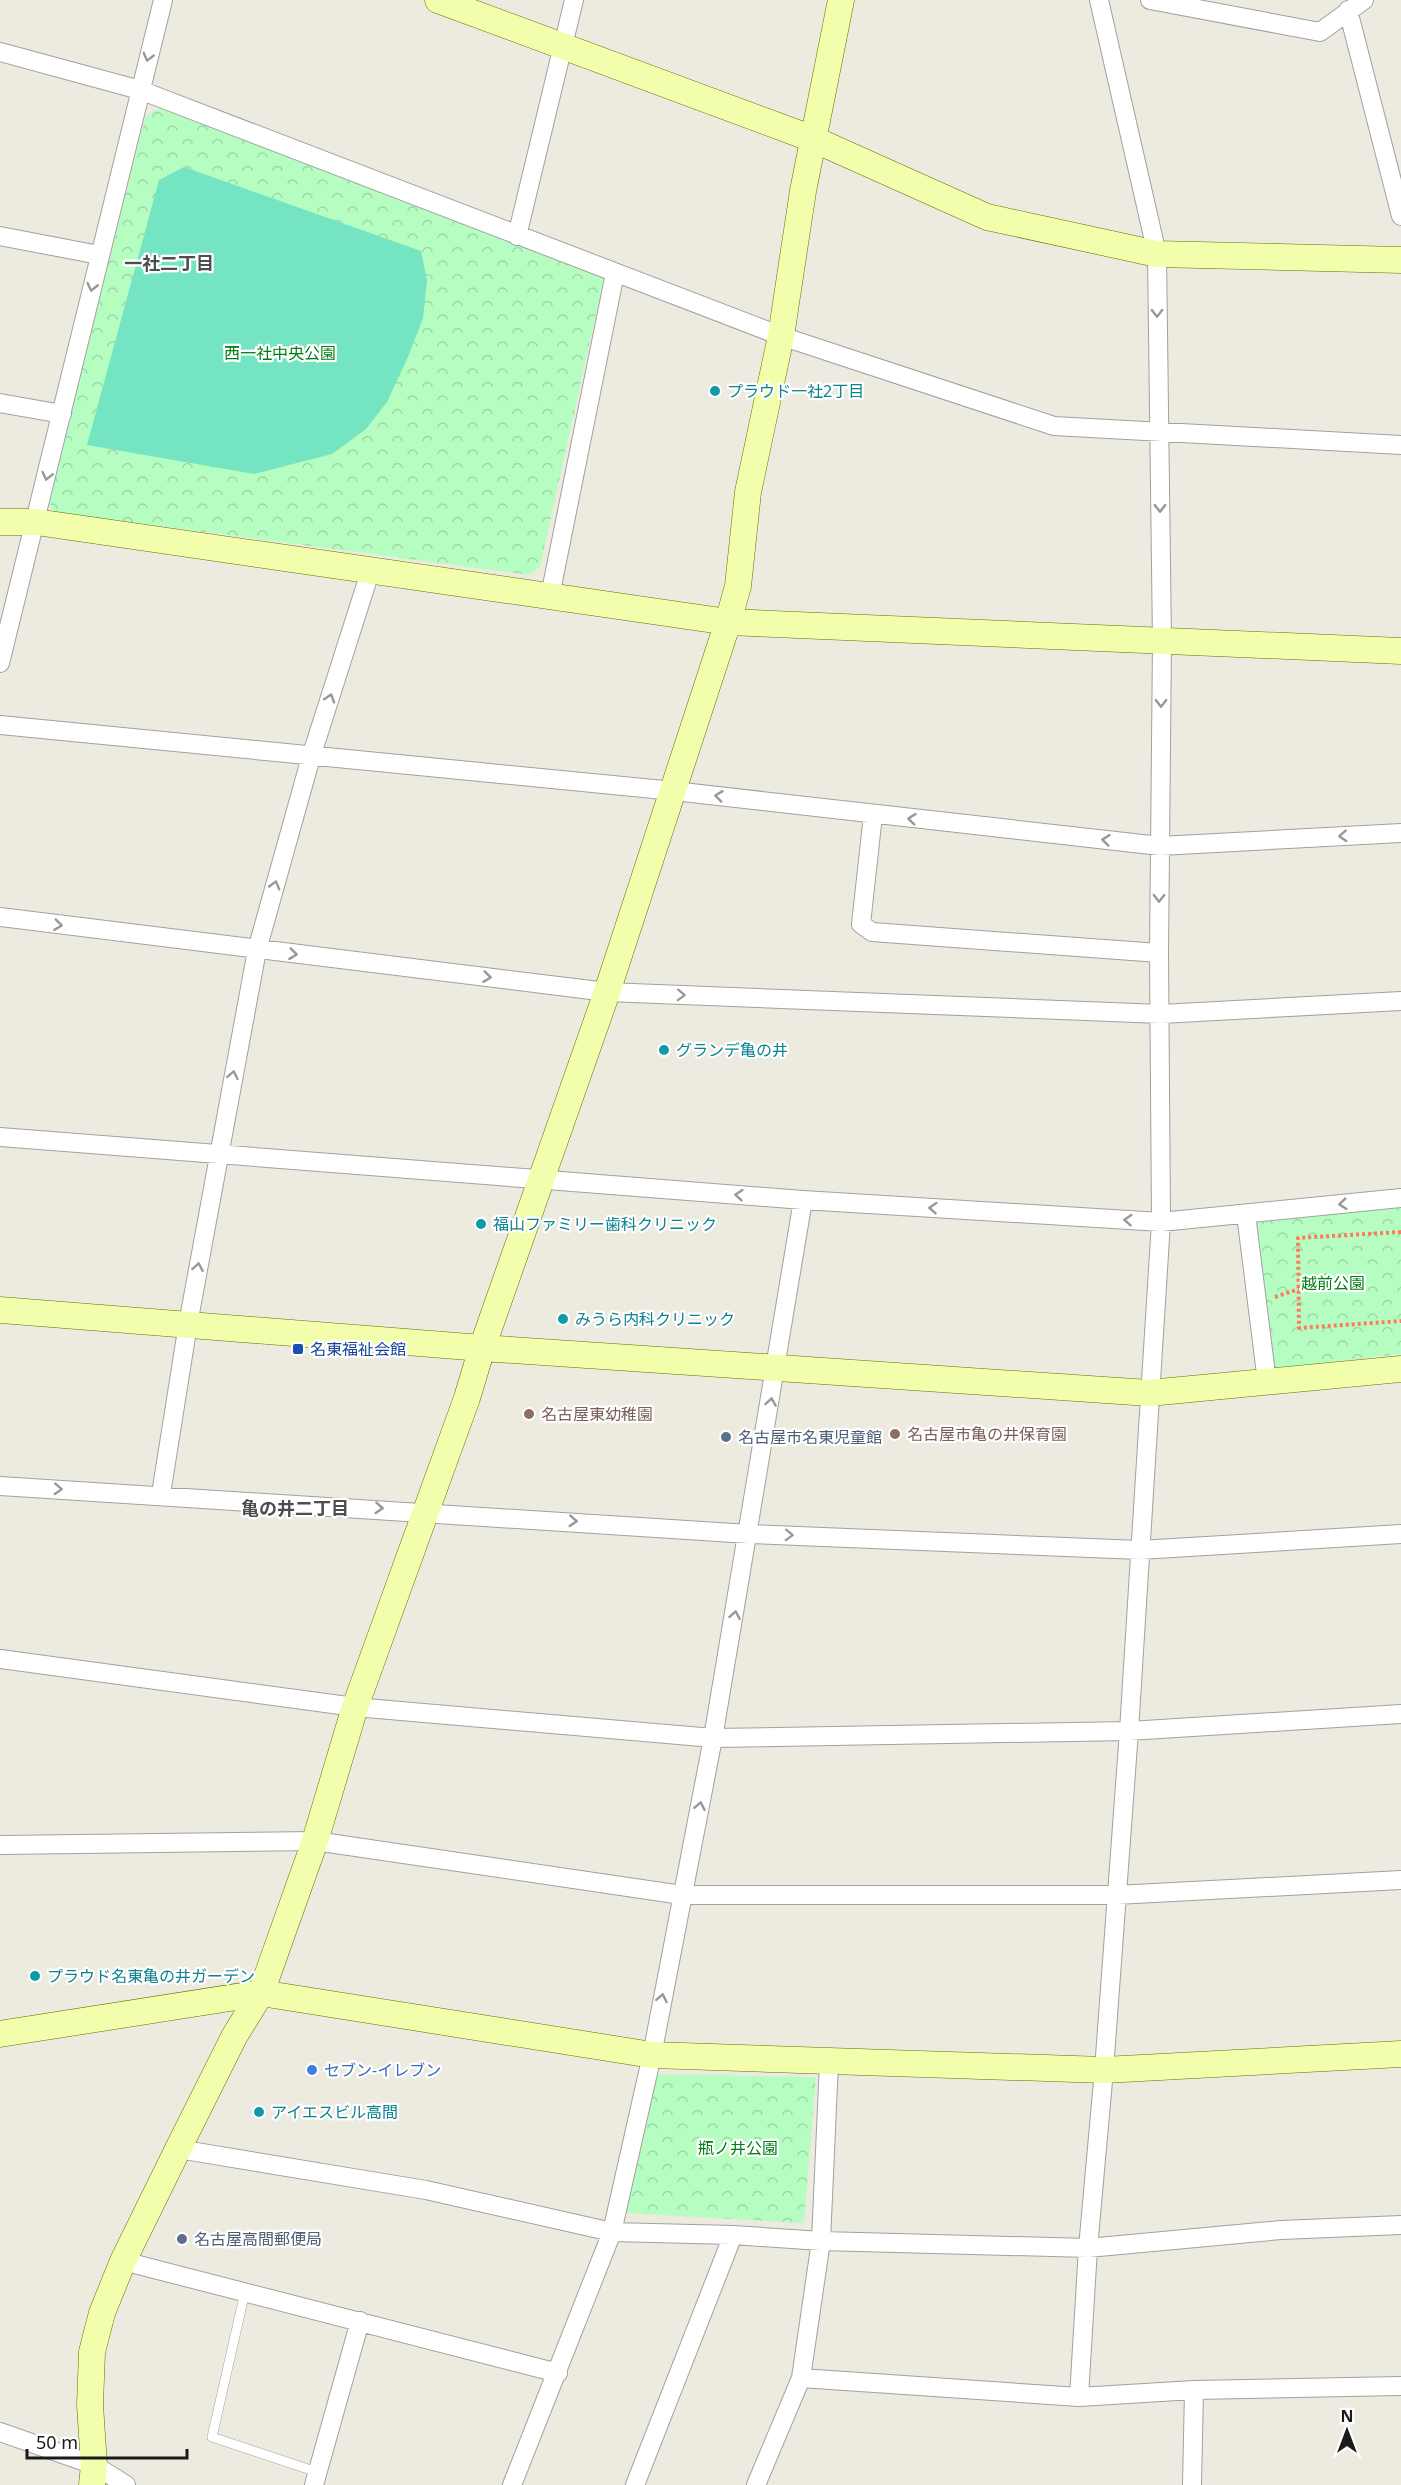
<svg xmlns="http://www.w3.org/2000/svg" width="1401" height="2485" font-family="'Noto Sans','Noto Sans JP',sans-serif">
  <style>
    .park { fill: url(#park-crowns) }
    .pitch { fill: #75e4c2 }
    .lines { fill: none; stroke-linecap: round; stroke-linejoin: round }
    .lane-casing { stroke: #a1a1a1; stroke-width: 10 }
    .street-casing { stroke: #a1a1a1; stroke-width: 20 }
    .secondary-casing { stroke: #5d7300; stroke-width: 27 }
    .path { stroke: #ff7b5e; stroke-width: 4; stroke-dasharray: 3 3; stroke-linecap: butt }
    .lane { stroke: #fff; stroke-width: 9 }
    .street { stroke: #fff; stroke-width: 18 }
    .secondary { stroke: #f3feac; stroke-width: 26 }
    .oneway { stroke: #989898 }
    .culture-dot { fill: #0f9aa8; stroke: #fff; stroke-width: 2 }
    .transit-dot { fill: #1a4fb4; stroke: #fff; stroke-width: 2 }
    .education-dot { fill: #8d6e63; stroke: #fff; stroke-width: 2 }
    .service-dot { fill: #5c6f8a; stroke: #fff; stroke-width: 2 }
    .shop-dot { fill: #3f7fe0; stroke: #fff; stroke-width: 2 }
    .labels { text-anchor: middle; dominant-baseline: central; stroke-width: 4.5; stroke-linejoin: round; paint-order: stroke }
    .park-label { font-size: 16px; fill: #037e17; stroke: #fff }
    .culture-label { font-size: 16px; fill: #0d838f; stroke: #fff; text-anchor: start }
    .transit-label { font-size: 16px; fill: #164399; stroke: #fff; text-anchor: start }
    .education-label { font-size: 16px; fill: #785e54; stroke: #fff; text-anchor: start }
    .service-label { font-size: 16px; fill: #4e5e75; stroke: #fff; text-anchor: start }
    .shop-label { font-size: 16px; fill: #366cbe; stroke: #fff; text-anchor: start }
    .neighbourhood-label { font-size: 18px; font-weight: bold; fill: #4d4d4d; stroke: #fff }
  </style>
  <defs>
    <pattern id="park-crowns" width="20" height="18" patternUnits="userSpaceOnUse" patternTransform="scale(1.5)"><rect width="20" height="18" fill="#b6fdc1"/><path d="M2 6a3 3 0 1 1 6 0M12 15a3 3 0 1 1 6 0" fill="none" stroke="#9cd8a5"/></pattern>
  </defs>
  <rect width="100%" height="100%" fill="#edeadf"/>
  <path class="park" d="M 160,108 L 604,277 L 540,567 L 529,575 L 54,512 L 49,503 L 145,117 Z
    M 1401,1206 L 1401,1354 L 1275,1368 L 1257,1222 Z
    M 657,2074 L 816,2077 L 804,2223 L 626,2213 Z"/>
  <path class="pitch" d="M 184,167 L 421,251 L 427,280 L 423,318 L 408,357 L 387,402 L 366,429 L 332,454 L 254,474 L 87,445 L 159,180 Z"/>
  <g class="lines">
    <defs>
      <path id="lane" d="M 245,2292 L 212,2437 L 317,2472"/>
      <path id="street" d="M 1150,0 L 1320,32 L 1364,0
        M 1348,10 L 1401,216
        M 0,52 L 140,90 L 781,336 L 1054,426 L 1401,445
        M 0,236 L 99,255
        M 517,236 L 574,0
        M 0,403 L 62,414
        M 550,596 L 615,273
        M 0,663 L 163,0
        M 0,725 L 674,791 L 1160,846 L 1401,833
        M 873,815 L 861,924 L 872,932 L 1159,953
        M 0,917 L 607,992 L 1161,1014 L 1401,1001
        M 0,1137 L 803,1200 L 1161,1222 L 1401,1198
        M 1246,1214 L 1267,1382
        M 0,1486 L 749,1534 L 1140,1550 L 1401,1534
        M 161,1494 L 188,1324 L 257,950 L 311,757 L 371,569
        M 0,1659 L 355,1707 L 713,1738 L 1129,1731 L 1401,1714
        M 0,1845 L 315,1841 L 682,1895 L 1116,1895 L 1401,1880
        M 178,2149 L 426,2190 L 612,2232 L 733,2235 L 821,2241 L 1088,2248 L 1281,2230 L 1401,2225
        M 123,2261 L 558,2373
        M 801,2378 L 1079,2397 L 1194,2390 L 1401,2386
        M 1079,2397 L 1088,2248 L 1104,2070 L 1129,1731 L 1161,1222 L 1159,953 L 1162,642 L 1157,254 L 1099,0
        M 0,2432 L 94,2465 L 126,2485
        M 314,2485 L 360,2321
        M 512,2485 L 612,2232 L 652,2055 L 713,1738 L 803,1200
        M 635,2485 L 733,2235
        M 756,2485 L 801,2378 L 821,2241 L 829,2062
        M 1192,2485 L 1194,2390"/>
      <path id="secondary" d="M 438,0 L 813,139 L 987,217 L 1157,254 L 1401,260
        M 0,522 L 36,522 L 728,622 L 1401,651
        M 0,1310 L 482,1348 L 1149,1393 L 1401,1369
        M 0,2034 L 261,1993 L 652,2055 L 1104,2070 L 1401,2054
        M 92,2485 L 94,2465 L 90,2405 L 92,2352 L 102,2313 L 123,2261 L 178,2149 L 235,2035 L 261,1993 L 315,1841 L 355,1707 L 467,1398 L 482,1348 L 607,992 L 728,622 L 738,586 L 748,492 L 781,336 L 803,191 L 841,0"/>
    </defs>
    <use href="#lane" class="lane-casing"/>
    <use href="#street" class="street-casing"/>
    <use href="#secondary" class="secondary-casing"/>
    <path class="path" d="M 1401,1232 L 1298,1238 L 1299,1328 L 1401,1321
      M 1275,1297 L 1299,1289"/>
    <use href="#lane" class="lane"/>
    <use href="#street" class="street"/>
    <use href="#secondary" class="secondary"/>
  </g>
  <defs><path id="oneway-chevron" d="M-2-3.5L2.5 0L-2 3.5" fill="none" stroke-width="1.6" stroke-linecap="round" stroke-linejoin="round" transform="scale(1.5)"/></defs>
  <g class="oneway">
    <use href="#oneway-chevron" transform="translate(148 57) rotate(105)"/>
    <use href="#oneway-chevron" transform="translate(92 287) rotate(103)"/>
    <use href="#oneway-chevron" transform="translate(1157 313) rotate(90)"/>
    <use href="#oneway-chevron" transform="translate(47 476) rotate(103)"/>
    <use href="#oneway-chevron" transform="translate(1160 508) rotate(89)"/>
    <use href="#oneway-chevron" transform="translate(330 698) rotate(-72)"/>
    <use href="#oneway-chevron" transform="translate(1161 703) rotate(90)"/>
    <use href="#oneway-chevron" transform="translate(719 796) rotate(-173)"/>
    <use href="#oneway-chevron" transform="translate(912 819) rotate(-174)"/>
    <use href="#oneway-chevron" transform="translate(1343 836) rotate(177)"/>
    <use href="#oneway-chevron" transform="translate(1106 840) rotate(-174)"/>
    <use href="#oneway-chevron" transform="translate(275 885) rotate(-74)"/>
    <use href="#oneway-chevron" transform="translate(1159 898) rotate(91)"/>
    <use href="#oneway-chevron" transform="translate(58 925) rotate(7)"/>
    <use href="#oneway-chevron" transform="translate(293 954) rotate(7)"/>
    <use href="#oneway-chevron" transform="translate(487 977) rotate(7)"/>
    <use href="#oneway-chevron" transform="translate(681 995) rotate(2)"/>
    <use href="#oneway-chevron" transform="translate(233 1075) rotate(-79)"/>
    <use href="#oneway-chevron" transform="translate(739 1195) rotate(-175)"/>
    <use href="#oneway-chevron" transform="translate(1343 1204) rotate(174)"/>
    <use href="#oneway-chevron" transform="translate(933 1208) rotate(-176)"/>
    <use href="#oneway-chevron" transform="translate(1128 1220) rotate(-176)"/>
    <use href="#oneway-chevron" transform="translate(198 1267) rotate(-80)"/>
    <use href="#oneway-chevron" transform="translate(771 1402) rotate(-81)"/>
    <use href="#oneway-chevron" transform="translate(58 1489) rotate(3)"/>
    <use href="#oneway-chevron" transform="translate(379 1508) rotate(4)"/>
    <use href="#oneway-chevron" transform="translate(573 1521) rotate(4)"/>
    <use href="#oneway-chevron" transform="translate(789 1535) rotate(2)"/>
    <use href="#oneway-chevron" transform="translate(735 1615) rotate(-80)"/>
    <use href="#oneway-chevron" transform="translate(700 1806) rotate(-79)"/>
    <use href="#oneway-chevron" transform="translate(662 1998) rotate(-79)"/>
  </g>
  <g class="culture-dot">
    <circle cx="715" cy="391" r="6"/>
    <circle cx="664" cy="1050" r="6"/>
    <circle cx="481" cy="1224" r="6"/>
    <circle cx="563" cy="1319" r="6"/>
    <circle cx="35" cy="1976" r="6"/>
    <circle cx="259" cy="2112" r="6"/>
  </g>
  <rect class="transit-dot" x="292" y="1343" width="12" height="12" rx="3"/>
  <g class="education-dot">
    <circle cx="529" cy="1414" r="6"/>
    <circle cx="895" cy="1434" r="6"/>
  </g>
  <g class="service-dot">
    <circle cx="726" cy="1437" r="6"/>
    <circle cx="182" cy="2239" r="6"/>
  </g>
  <circle class="shop-dot" cx="312" cy="2070" r="6"/>
  <g class="labels">
    <g class="park-label">
      <text x="280" y="353">西一社中央公園</text>
      <text x="1333" y="1283">越前公園</text>
      <text x="738" y="2148">瓶ノ井公園</text>
    </g>
    <g class="culture-label">
      <text x="727" y="391">プラウド一社2丁目</text>
      <text x="676" y="1050">グランデ亀の井</text>
      <text x="493" y="1224">福山ファミリー歯科クリニック</text>
      <text x="575" y="1319">みうら内科クリニック</text>
      <text x="47" y="1976">プラウド名東亀の井ガーデン</text>
      <text x="271" y="2112">アイエスビル高間</text>
    </g>
    <g class="transit-label">
      <text x="310" y="1349">名東福祉会館</text>
    </g>
    <g class="education-label">
      <text x="541" y="1414">名古屋東幼稚園</text>
      <text x="907" y="1434">名古屋市亀の井保育園</text>
    </g>
    <g class="service-label">
      <text x="738" y="1437">名古屋市名東児童館</text>
      <text x="194" y="2239">名古屋高間郵便局</text>
    </g>
    <g class="shop-label">
      <text x="324" y="2070">セブン-イレブン</text>
    </g>
    <g class="neighbourhood-label">
      <text x="169" y="263">一社二丁目</text>
      <text x="295" y="1508">亀の井二丁目</text>
    </g>
  </g>
  <g transform="translate(1347 2431)" stroke="#ffffff" stroke-width="4.5" paint-order="stroke">
  <path d="M0-4.5L10 22L0 15L-10 22Z" fill="#1a1a1a"/>
  <text y="-9" font-size="16" font-weight="bold" text-anchor="middle" fill="#1a1a1a">N</text>
  </g>
  <path d="M27 2449v9h160v-9" fill="none" stroke="#1a1a1a" stroke-width="3"/>
  <text x="36" y="2449" font-size="18" fill="#1a1a1a" stroke="#ffffff" stroke-width="4.5" paint-order="stroke">50 m</text>
</svg>
